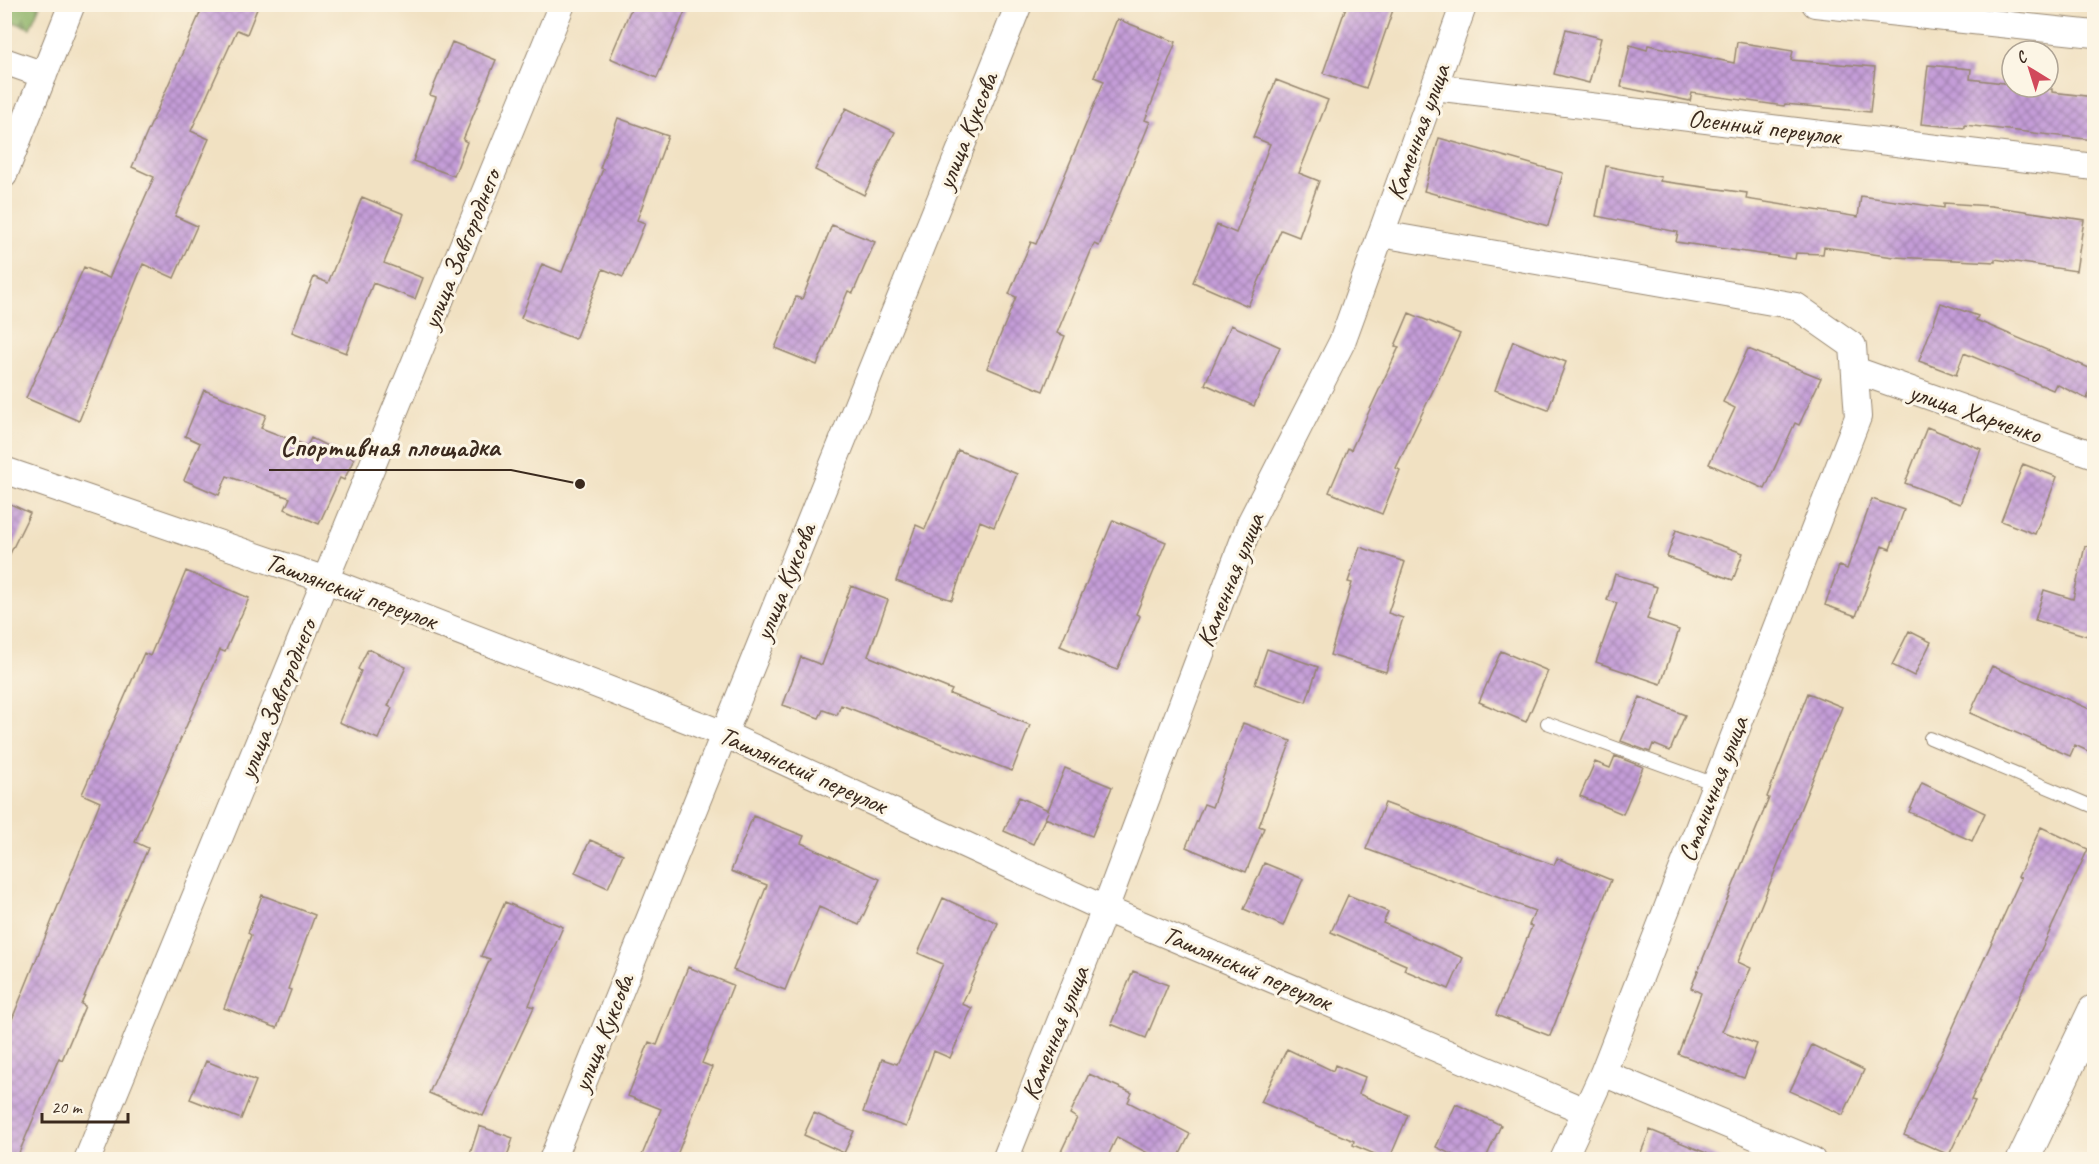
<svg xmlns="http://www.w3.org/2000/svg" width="2099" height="1164" font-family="Caveat,sans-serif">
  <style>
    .forest { fill: url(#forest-firs); stroke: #656f44; stroke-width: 1.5 }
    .building { fill: url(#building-cross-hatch) }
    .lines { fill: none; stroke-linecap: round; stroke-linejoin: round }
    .service-casing { stroke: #968670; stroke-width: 14 }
    .minor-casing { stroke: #968670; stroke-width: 28 }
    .tertiary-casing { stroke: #968670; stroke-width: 34 }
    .service { stroke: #fff; stroke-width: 12 }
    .minor { stroke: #fff; stroke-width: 26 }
    .tertiary { stroke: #fff; stroke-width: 32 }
    .labels { text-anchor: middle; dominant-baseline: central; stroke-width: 6; stroke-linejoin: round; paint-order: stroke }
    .street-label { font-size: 26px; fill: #3b2a1e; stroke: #fcf5e5 }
    .leader { fill: none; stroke: #3b2a1e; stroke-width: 2 }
    .callout-dot { fill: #3b2a1e; stroke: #fcf5e5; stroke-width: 2 }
    .callout-label { font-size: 27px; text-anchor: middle; font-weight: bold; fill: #3b2a1e; stroke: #fcf5e5; stroke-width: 6; stroke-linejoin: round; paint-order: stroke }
  </style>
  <defs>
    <pattern id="forest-firs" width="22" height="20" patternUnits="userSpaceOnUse" patternTransform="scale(1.5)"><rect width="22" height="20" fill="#8fb469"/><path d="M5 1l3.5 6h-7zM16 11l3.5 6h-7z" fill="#769356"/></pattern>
    <pattern id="building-cross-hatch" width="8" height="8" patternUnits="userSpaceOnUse" patternTransform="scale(1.5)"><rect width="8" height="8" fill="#c49dd8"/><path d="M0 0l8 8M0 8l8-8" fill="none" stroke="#a080af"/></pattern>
  </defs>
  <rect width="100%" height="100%" fill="#fcf5e5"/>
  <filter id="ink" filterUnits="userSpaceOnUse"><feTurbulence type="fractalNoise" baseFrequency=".0167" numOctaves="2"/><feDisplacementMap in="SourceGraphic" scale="12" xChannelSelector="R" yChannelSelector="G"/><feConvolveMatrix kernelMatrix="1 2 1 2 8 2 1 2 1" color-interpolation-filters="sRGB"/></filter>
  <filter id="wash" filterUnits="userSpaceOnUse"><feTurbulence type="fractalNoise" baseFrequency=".008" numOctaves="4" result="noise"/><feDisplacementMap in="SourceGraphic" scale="24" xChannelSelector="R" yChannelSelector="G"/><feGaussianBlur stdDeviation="1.35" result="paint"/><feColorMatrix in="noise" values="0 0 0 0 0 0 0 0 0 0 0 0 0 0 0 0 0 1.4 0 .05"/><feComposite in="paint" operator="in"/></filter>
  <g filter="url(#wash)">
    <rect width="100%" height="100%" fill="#f1e1c2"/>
    <path class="forest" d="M 4,5 L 5,4 L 40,5 L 30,28 L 5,19 Z"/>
    <g id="blocks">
      <path class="building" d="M 204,4 L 259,4 L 247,34 L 237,30 L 191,131 L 209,139 L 175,216 L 197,226 L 174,278 L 143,264 L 79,421 L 26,398 L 84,267 L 109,278 L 154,177 L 132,167 Z
        M 633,4 L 688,4 L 657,78 L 610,58 Z
        M 1347,4 L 1395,4 L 1366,88 L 1323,73 Z
        M 1117,19 L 1176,42 L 1145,120 L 1150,122 L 1099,246 L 1094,244 L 1057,333 L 1065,336 L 1043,391 L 987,368 L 1016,297 L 1009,294 L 1031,242 L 1036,244 L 1104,81 L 1094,77 Z
        M 1566,29 L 1601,38 L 1589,83 L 1554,74 Z
        M 452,42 L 496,60 L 463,140 L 467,142 L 454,176 L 413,161 L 436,97 L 430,95 Z
        M 1737,42 L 1793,51 L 1791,60 L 1875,67 L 1870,112 L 1785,104 L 1784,106 L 1692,93 L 1690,101 L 1621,87 L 1630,45 L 1647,50 L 1648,45 L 1734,63 Z
        M 1928,65 L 1971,69 L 1970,79 L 2012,84 L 2012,87 L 2052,89 L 2052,92 L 2094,97 L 2094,140 L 1965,125 L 1965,128 L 1921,124 Z
        M 1276,80 L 1328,100 L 1299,173 L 1319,181 L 1299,237 L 1281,230 L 1248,306 L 1193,282 L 1217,225 L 1236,233 L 1270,144 L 1253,137 Z
        M 846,108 L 895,132 L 864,195 L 815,170 Z
        M 618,118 L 668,136 L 637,220 L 645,223 L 623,277 L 603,269 L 575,339 L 521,318 L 542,264 L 562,272 L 603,169 L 600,168 Z
        M 1439,138 L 1563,173 L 1548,226 L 1424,191 Z
        M 1606,166 L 1661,177 L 1660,181 L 1747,193 L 1746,199 L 1858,217 L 1861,196 L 1944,208 L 1944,203 L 1991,206 L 2084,220 L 2076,271 L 1995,259 L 1995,262 L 1894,257 L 1824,247 L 1823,254 L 1796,253 L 1795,259 L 1676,242 L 1678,232 L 1596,216 Z
        M 362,197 L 404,214 L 384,263 L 423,278 L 415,299 L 373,283 L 346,353 L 292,332 L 314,277 L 328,283 Z
        M 832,225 L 875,242 L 853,293 L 848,291 L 817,365 L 775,348 L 796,297 L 802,299 Z
        M 1941,303 L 1978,316 L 1976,320 L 2094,370 L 2094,380 L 2087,399 L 2056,384 L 2053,390 L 1964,353 L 1956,375 L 1919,361 Z
        M 1409,313 L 1460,334 L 1396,468 L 1400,470 L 1382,514 L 1329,492 L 1348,448 L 1351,450 L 1399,347 L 1395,346 Z
        M 1231,325 L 1280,347 L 1254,406 L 1205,384 Z
        M 1513,341 L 1566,362 L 1548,410 L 1495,390 Z
        M 1748,349 L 1821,378 L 1799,425 L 1795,423 L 1765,489 L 1709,464 L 1735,408 L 1723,402 Z
        M 204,390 L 266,415 L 261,428 L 307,446 L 311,438 L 354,459 L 344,480 L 340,478 L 319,524 L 285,509 L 290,498 L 227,476 L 219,495 L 184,480 L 200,443 L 185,436 Z
        M 1927,427 L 1981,449 L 1960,504 L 1905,483 Z
        M 958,450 L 1017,474 L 994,527 L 980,521 L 952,600 L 896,581 L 916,525 L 925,529 Z
        M 2023,464 L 2057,477 L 2035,534 L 2001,521 Z
        M 1872,499 L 1904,510 L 1890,549 L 1882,546 L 1856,616 L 1825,605 L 1839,566 L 1847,569 Z
        M 4,501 L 30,513 L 4,566 Z
        M 1113,520 L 1166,542 L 1136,614 L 1140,616 L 1117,670 L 1060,646 Z
        M 1676,530 L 1743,553 L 1733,580 L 1667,557 Z
        M 2085,546 L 2094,547 L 2094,638 L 2035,620 L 2044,590 L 2073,599 Z
        M 1360,547 L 1405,562 L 1388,613 L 1403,618 L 1386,672 L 1330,655 L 1352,583 L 1348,582 Z
        M 186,571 L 249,598 L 225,652 L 220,650 L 135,842 L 148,848 L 81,1004 L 85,1006 L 62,1060 L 59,1058 L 16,1160 L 4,1160 L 4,1039 L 100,802 L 82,794 L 144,653 L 150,656 Z
        M 1615,574 L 1657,587 L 1647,619 L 1679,630 L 1661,684 L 1596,662 L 1617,603 L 1607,600 Z
        M 851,586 L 888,600 L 868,656 L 952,690 L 950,694 L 1030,725 L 1012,771 L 841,705 L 837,715 L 823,710 L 819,718 L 783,705 L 801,657 L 822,665 Z
        M 1909,631 L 1931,642 L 1914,676 L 1892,665 Z
        M 368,649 L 406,667 L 388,706 L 392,708 L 378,739 L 339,722 L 361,671 L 358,669 Z
        M 1267,649 L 1318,667 L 1306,702 L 1255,684 Z
        M 1501,651 L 1548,671 L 1526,722 L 1479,702 Z
        M 1992,666 L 2094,711 L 2094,754 L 2075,745 L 2070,756 L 1970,713 Z
        M 1808,693 L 1842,707 L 1738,962 L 1751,968 L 1722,1031 L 1757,1044 L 1744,1078 L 1678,1054 L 1701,993 L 1691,988 L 1769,798 L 1767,797 Z
        M 1640,697 L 1685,715 L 1670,751 L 1653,744 L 1650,752 L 1621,741 Z
        M 1243,723 L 1291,741 L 1259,826 L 1264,828 L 1246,872 L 1186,847 L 1204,804 L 1212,807 Z
        M 1615,756 L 1643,767 L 1623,814 L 1580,796 L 1595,762 L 1610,768 Z
        M 1065,768 L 1112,787 L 1092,836 L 1045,818 L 1048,812 L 1033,844 L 1004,831 L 1019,797 L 1048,810 Z
        M 1922,783 L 1985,813 L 1972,841 L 1909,812 Z
        M 1385,803 L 1554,865 L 1557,858 L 1611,880 L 1550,1036 L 1496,1015 L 1532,926 L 1529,925 L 1535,911 L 1366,849 Z
        M 753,816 L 804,836 L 801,843 L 880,879 L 859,925 L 819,907 L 785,990 L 733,970 L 767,885 L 731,871 Z
        M 2041,827 L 2088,849 L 1971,1100 L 1975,1101 L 1949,1155 L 1904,1135 L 2021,878 L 2018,877 Z
        M 590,840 L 623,854 L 608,888 L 575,873 Z
        M 1264,863 L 1303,879 L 1283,926 L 1244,909 Z
        M 262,895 L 315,915 L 288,989 L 291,990 L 277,1028 L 224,1008 L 251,935 L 248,933 Z
        M 1348,895 L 1388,912 L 1383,923 L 1463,958 L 1449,989 L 1404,970 L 1406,965 L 1331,932 Z
        M 943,898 L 998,923 L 962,1004 L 972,1008 L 950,1058 L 934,1051 L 906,1127 L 863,1112 L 882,1059 L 897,1064 L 943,964 L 918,953 Z
        M 505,902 L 563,927 L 529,1005 L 534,1007 L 483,1116 L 429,1093 L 490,959 L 481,956 Z
        M 688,967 L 733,985 L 702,1063 L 712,1067 L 675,1160 L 640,1160 L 661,1109 L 628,1096 L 649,1042 L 657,1045 Z
        M 1133,971 L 1168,985 L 1146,1038 L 1111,1024 Z
        M 1812,1045 L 1864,1070 L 1843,1115 L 1790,1091 Z
        M 1287,1049 L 1333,1071 L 1335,1065 L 1365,1077 L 1359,1094 L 1408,1115 L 1389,1160 L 1353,1145 L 1354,1141 L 1261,1102 Z
        M 206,1061 L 256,1081 L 241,1119 L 190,1099 Z
        M 1089,1074 L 1132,1093 L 1128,1102 L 1190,1134 L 1177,1160 L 1161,1160 L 1117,1137 L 1106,1160 L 1057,1160 L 1077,1118 L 1070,1114 Z
        M 1456,1104 L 1501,1125 L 1485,1160 L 1463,1160 L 1436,1147 Z
        M 814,1113 L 854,1131 L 844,1153 L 804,1135 Z
        M 479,1126 L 513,1138 L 506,1160 L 468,1160 Z
        M 1650,1130 L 1721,1159 L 1721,1160 L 1638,1160 Z"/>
    </g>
  </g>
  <g filter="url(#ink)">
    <use href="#blocks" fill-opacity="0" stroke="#968670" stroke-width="1.5"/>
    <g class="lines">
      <defs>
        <path id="service" d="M 1547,723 L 1715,784
          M 1930,738 L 2094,807"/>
        <path id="minor" d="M 1815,4 L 2094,34
          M 4,61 L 44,75
          M 1434,87 L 2094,167
          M 4,175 L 72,4
          M 1381,234 L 1796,306 L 1853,346 L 1858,417 L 1603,1073 L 1563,1160
          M 1855,370 L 2094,455
          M 4,470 L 326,580 L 724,734 L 1105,909 L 1585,1111
          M 1603,1073 L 1812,1160
          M 87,1160 L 562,4
          M 552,1160 L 1019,4
          M 1005,1160 L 1105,909 L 1250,523 L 1342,342 L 1464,4"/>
        <path id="tertiary" d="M 2023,1160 L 2094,1011"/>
      </defs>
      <use href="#service" class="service-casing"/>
      <use href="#minor" class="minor-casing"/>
      <use href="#tertiary" class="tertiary-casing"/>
      <use href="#service" class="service"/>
      <use href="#minor" class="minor"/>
      <use href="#tertiary" class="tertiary"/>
    </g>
  </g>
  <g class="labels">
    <g class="street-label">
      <text transform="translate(1764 127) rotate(7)">Осенний переулок</text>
      <text transform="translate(967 131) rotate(-68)">улица Куксова</text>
      <text transform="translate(1418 132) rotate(-70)">Каменная улица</text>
      <text transform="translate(461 249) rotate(-68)">улица Завгороднего</text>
      <text transform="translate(1975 413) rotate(19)">улица Харченко</text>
      <text transform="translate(1230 580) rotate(-68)">Каменная улица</text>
      <text transform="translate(785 582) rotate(-68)">улица Куксова</text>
      <text transform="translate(351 591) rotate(20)">Ташлянский переулок</text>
      <text transform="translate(277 699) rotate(-68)">улица Завгороднего</text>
      <text transform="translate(803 770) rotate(24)">Ташлянский переулок</text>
      <text transform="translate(1713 789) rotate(-69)">Станичная улица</text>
      <text transform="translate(1247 968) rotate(23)">Ташлянский переулок</text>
      <text transform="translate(603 1033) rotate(-68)">улица Куксова</text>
      <text transform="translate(1055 1033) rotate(-68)">Каменная улица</text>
    </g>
  </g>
  <path class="leader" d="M580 484L511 470H269"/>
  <circle class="callout-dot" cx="580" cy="484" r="6"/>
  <g class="callout-label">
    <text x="390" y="456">Спортивная площадка</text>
  </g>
  <rect width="2099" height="1164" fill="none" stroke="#fcf5e5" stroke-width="24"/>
  <g transform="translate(2030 69) rotate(322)"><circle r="28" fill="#fcf5e5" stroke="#afa495" stroke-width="1.5"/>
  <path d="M0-4.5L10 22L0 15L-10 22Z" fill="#d1495b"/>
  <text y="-9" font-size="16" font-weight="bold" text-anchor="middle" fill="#3b2a1e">С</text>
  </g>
  <path d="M42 1113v9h86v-9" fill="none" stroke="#3b2a1e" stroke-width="3"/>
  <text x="51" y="1113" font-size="18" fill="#3b2a1e" stroke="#fcf5e5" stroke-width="4.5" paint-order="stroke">20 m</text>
</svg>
